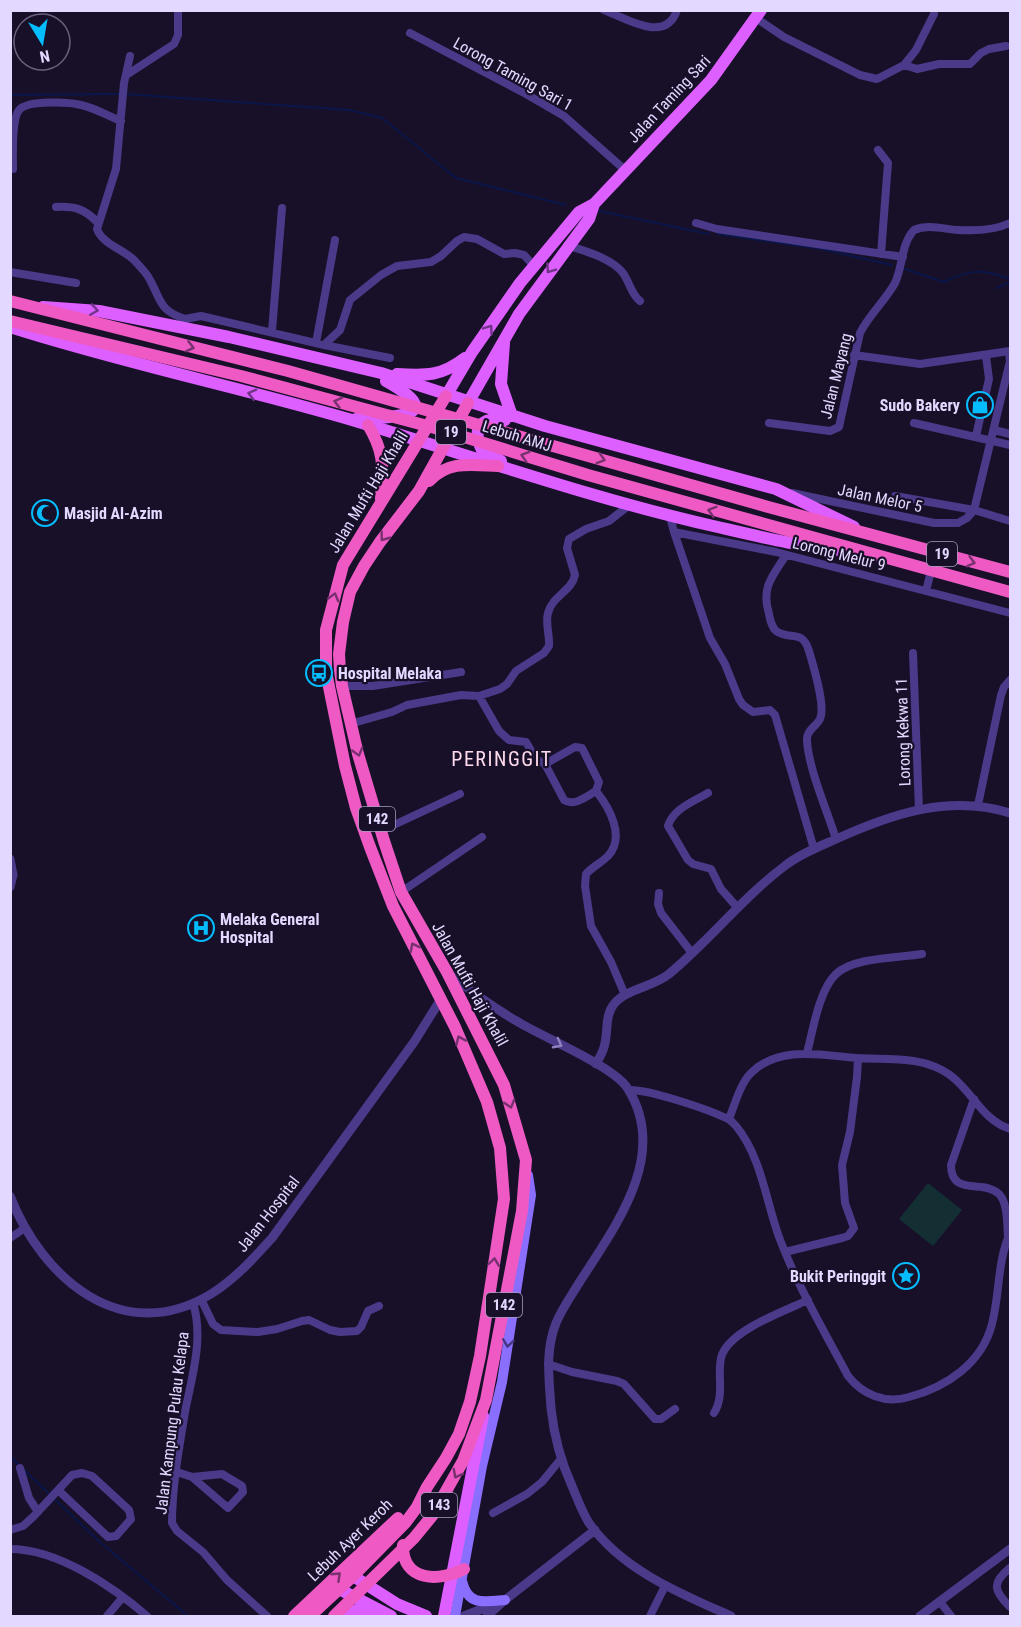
<svg xmlns="http://www.w3.org/2000/svg" width="1021" height="1627" font-family="'Roboto Condensed',sans-serif">
  <style>
    .green { fill: #132f34 }
    .lines { fill: none; stroke-linecap: round; stroke-linejoin: round }
    .stream { stroke: #0a1649; stroke-width: 2 }
    .minor { stroke: #4a3a89; stroke-width: 8 }
    .tertiary { stroke: #4a3a89; stroke-width: 9 }
    .secondary { stroke: #8a6fff; stroke-width: 10 }
    .primary { stroke: #dd5fff; stroke-width: 12 }
    .trunk { stroke: #ee59c4; stroke-width: 12 }
    .oneway { stroke: #713489 }
    .oneway2 { stroke: #78316f }
    .oneway3 { stroke: #8f81be }
    .oneway4 { stroke: #46367f }
    .labels { text-anchor: middle; dominant-baseline: central; stroke-width: 4.5; stroke-linejoin: round; paint-order: stroke }
    .shield { fill: #181029; stroke: #a69cbf; stroke-width: 1.5 }
    .shield-label { font-size: 15px; font-weight: bold; fill: #e3d8ff }
    .street-label { font-size: 16px; fill: #e3d8ff; stroke: #181029 }
    .poi-label { font-size: 16px; font-weight: bold; fill: #e3d8ff; stroke: #181029; text-anchor: start }
    .quarter-label { font-size: 20px; letter-spacing: 1.5px; fill: #ffdaec; stroke: #181029 }
  </style>
  <rect width="100%" height="100%" fill="#181029"/>
  <path class="green" d="M 928,1183 L 962,1210 L 933,1246 L 899,1219 Z"/>
  <g class="lines">
    <path class="stream" d="M 126,94 L 349,110 L 382,118 L 456,178 L 566,205
      M 10,95 L 119,94
      M 599,211 L 709,234
      M 718,234 L 821,249 L 892,265
      M 905,269 L 944,282 C 970,269 984,269 1010,279
      M 997,288 L 1010,282
      M 10,1456 L 19,1465
      M 23,1469 L 101,1543 L 188,1616"/>
    <path class="minor" d="M 604,10 C 627,19 666,44 677,10
      M 756,18 L 784,37 L 860,75 L 877,79 L 904,65 L 916,50 L 934,14
      M 410,33 L 526,94 L 564,116 L 625,170
      M 130,56 L 124,83 L 116,169 L 97,229 C 102,244 125,250 135,261 C 140,267 147,273 150,280 C 162,302 159,310 185,319
      M 904,65 L 917,69 L 939,64 L 970,64 L 981,53 L 989,49 L 1006,46
      M 128,74 L 174,44 L 178,35 L 178,10
      M 878,150 L 888,163 L 881,254
      M 13,169 C 13,156 11,117 20,109 C 30,100 69,102 81,105 C 95,108 108,116 121,121
      M 56,207 C 75,206 85,209 98,223
      M 696,223 L 717,229 L 903,257
      M 567,245 C 585,251 611,258 623,273 C 630,283 631,294 640,301
      M 10,272 L 76,283
      M 184,328 L 185,319 L 201,316 L 324,345 L 340,330 L 350,300 L 381,275 L 397,266 L 431,262 L 441,256 L 457,241 L 464,237 L 477,239 L 504,254 L 515,253 L 524,255 L 534,266
      M 272,331 L 282,208
      M 316,343 L 335,240
      M 324,345 L 390,358
      M 854,355 L 920,364 L 1010,351
      M 769,423 L 830,431 L 839,427 L 860,333 C 869,315 885,301 895,283 C 903,266 901,244 914,230 C 928,224 943,229 958,230 C 975,231 995,230 1010,223
      M 914,423 L 1010,445
      M 994,430 L 1010,434
      M 976,436 L 989,379 L 986,356
      M 792,493 L 934,523 L 958,523 L 967,518 L 974,510 L 1010,361 L 1009,352
      M 895,496 L 974,510 L 1010,521
      M 670,517 L 674,532 L 776,552 L 1010,613
      M 674,532 L 710,638 L 725,664 L 739,699 L 743,705 L 753,712 L 770,710 L 775,715 L 814,849
      M 786,555 C 772,577 761,587 769,614 C 770,620 772,627 776,631 C 790,641 802,628 809,651 C 813,665 826,706 820,719 C 816,727 806,730 807,741 C 809,770 827,810 836,839
      M 926,591 L 931,571
      M 913,653 L 919,810
      M 342,686 L 373,686 L 461,672
      M 479,696 L 499,731 L 509,740 L 526,742 L 536,759 L 545,764 L 564,800 C 574,807 587,796 596,791 C 609,807 626,837 608,856 C 601,863 592,867 586,874 L 585,886 L 591,926 L 611,962 L 625,995
      M 350,724 L 392,712 L 407,705 L 461,695 L 479,696 L 500,689 L 507,684 L 516,671 L 544,653 L 549,646 C 550,635 545,624 548,613 C 552,596 572,591 575,575 L 567,548 L 569,539 L 586,529 L 609,521 L 628,506
      M 545,764 L 575,747 L 582,748 L 599,782 L 596,791
      M 708,793 C 694,801 673,809 668,826 L 688,860 L 693,864 L 711,869 L 721,889 L 737,907
      M 978,805 L 1001,695 L 1004,687 L 1010,680
      M 381,831 L 460,794
      M 401,892 L 482,837
      M 659,893 L 658,904 L 661,913 L 692,953
      M 807,1053 C 813,1030 819,990 836,974 C 854,957 898,958 922,954
      M 629,1090 C 648,1089 707,1109 726,1118 C 730,1119 733,1123 736,1126 C 761,1156 766,1201 779,1237 C 797,1285 824,1331 848,1376 C 863,1395 885,1404 909,1397 C 947,1387 982,1363 992,1324 C 1000,1293 997,1262 1010,1233
      M 974,1099 L 951,1165 C 951,1197 984,1179 999,1194 C 1008,1203 1007,1225 1008,1237
      M 729,1119 C 735,1104 740,1084 751,1073 C 779,1045 821,1055 856,1058 C 888,1060 922,1055 950,1075 C 973,1092 982,1120 1010,1129
      M 10,1238 L 25,1228
      M 785,1252 L 842,1238 L 848,1236 L 854,1228 L 845,1203 L 842,1165 L 850,1132 L 857,1077 L 858,1058
      M 201,1299 L 213,1324 L 221,1330 L 258,1332 L 277,1329 L 302,1321 L 309,1320 L 330,1330 L 340,1332 L 357,1331 L 361,1327 L 368,1311 L 379,1306
      M 193,1303 C 204,1338 192,1376 185,1412 C 179,1448 172,1487 172,1523 L 177,1531 L 203,1552 L 227,1580 L 267,1616
      M 548,1364 L 572,1372 L 617,1381 L 624,1384 L 655,1419 L 661,1419 L 675,1409
      M 714,1413 C 725,1395 717,1377 721,1358 C 727,1331 785,1311 808,1300
      M 20,1468 L 29,1498 L 38,1512
      M 177,1472 L 192,1477 L 222,1474 L 242,1486 L 243,1492 L 228,1508 L 192,1477
      M 493,1513 L 527,1494 L 542,1482 L 560,1460
      M 10,1530 L 23,1526 L 33,1517 L 72,1475 L 82,1473 L 92,1476 L 129,1510 L 131,1519 L 116,1536 L 108,1537 L 58,1490
      M 10,1549 C 58,1549 113,1587 147,1616
      M 1010,1568 C 991,1583 994,1591 1010,1607
      M 940,1602 L 951,1616
      M 107,1616 L 123,1597
      M 650,1616 L 665,1586"/>
    <path class="tertiary" d="M 10,859 L 13,875 L 10,887
      M 449,974 C 472,992 495,1009 520,1023 C 545,1038 615,1067 628,1089 C 670,1156 614,1228 579,1283 C 571,1296 562,1309 556,1323 C 545,1351 549,1378 551,1408 C 554,1436 560,1460 572,1486 C 577,1498 582,1512 589,1523 C 622,1570 681,1594 731,1616
      M 596,1064 C 599,1058 604,1051 605,1043 C 608,1030 605,1015 614,1004 C 626,989 653,987 669,974 C 710,940 743,897 786,865 C 800,854 818,847 834,840 C 891,814 949,794 1010,813
      M 10,1196 C 42,1278 122,1348 211,1294 C 235,1279 253,1259 272,1238 L 414,1042 L 441,999
      M 464,1616 L 497,1603
      M 487,1616 L 505,1600 L 595,1530
      M 920,1616 L 1010,1549"/>
    <path class="secondary" d="M 462,1581 C 468,1606 483,1602 505,1600
      M 455,1616 L 482,1466 L 502,1382 L 531,1195 L 528,1175"/>
    <path class="primary" d="M 43,307 L 99,311 L 229,337 L 381,373 L 545,426 L 776,489 L 854,527
      M 10,327 C 123,363 239,387 352,420 C 475,457 596,500 722,528 C 765,538 807,548 851,551
      M 504,343 L 501,384 L 512,416
      M 397,374 C 426,376 442,376 465,358
      M 446,396 L 472,352 L 520,283 L 579,212 L 594,204 L 711,80 L 761,10
      M 468,403 L 519,314 L 589,219 L 594,204
      M 356,419 C 390,417 452,418 386,381
      M 501,461 L 482,450 C 471,428 482,416 505,420
      M 353,1576 L 397,1604 L 426,1616
      M 339,1589 L 391,1616
      M 348,1616 L 357,1610 L 375,1610
      M 444,1616 L 483,1416"/>
    <path class="trunk" d="M 10,301 L 288,371 L 772,508 L 1010,572
      M 10,321 L 241,376 L 435,428 L 588,475 L 1010,592
      M 368,425 C 385,453 383,467 381,499
      M 429,481 C 449,460 472,465 498,466
      M 403,1545 C 402,1582 440,1582 464,1569
      M 294,1616 L 398,1518
      M 310,1616 L 353,1576 L 406,1522 L 417,1507 L 427,1487 L 446,1458 L 459,1434 L 470,1402 L 480,1356 L 504,1199 L 500,1148 L 487,1102 L 455,1027 L 393,906 L 370,847 L 356,808 L 345,766 L 326,672 L 326,630 L 343,565 L 446,396
      M 334,1616 L 414,1538 L 432,1516 L 463,1461 L 486,1400 L 522,1211 L 526,1160 L 504,1085 L 447,972 L 401,892 L 384,841 L 358,754 L 342,686 L 340,670 L 339,654 L 343,622 L 350,592 L 364,566 L 380,542 L 419,491 L 468,403"/>
  </g>
  <defs><path id="oneway-chevron" d="M-2-3.5L2.5 0L-2 3.5" fill="none" stroke-width="1.6" stroke-linecap="round" stroke-linejoin="round" transform="scale(1.5)"/></defs>
  <g class="oneway">
    <use href="#oneway-chevron" transform="translate(550 269) rotate(125)"/>
    <use href="#oneway-chevron" transform="translate(94 310) rotate(8)"/>
    <use href="#oneway-chevron" transform="translate(489 329) rotate(-55)"/>
    <use href="#oneway-chevron" transform="translate(252 394) rotate(-165)"/>
  </g>
  <g class="oneway2">
    <use href="#oneway-chevron" transform="translate(190 347) rotate(14)"/>
    <use href="#oneway-chevron" transform="translate(338 402) rotate(-165)"/>
    <use href="#oneway-chevron" transform="translate(525 456) rotate(-163)"/>
    <use href="#oneway-chevron" transform="translate(601 459) rotate(16)"/>
    <use href="#oneway-chevron" transform="translate(712 511) rotate(-164)"/>
    <use href="#oneway-chevron" transform="translate(384 537) rotate(127)"/>
    <use href="#oneway-chevron" transform="translate(971 562) rotate(15)"/>
    <use href="#oneway-chevron" transform="translate(334 597) rotate(-74)"/>
    <use href="#oneway-chevron" transform="translate(358 752) rotate(74)"/>
    <use href="#oneway-chevron" transform="translate(414 947) rotate(-117)"/>
    <use href="#oneway-chevron" transform="translate(460 1040) rotate(-114)"/>
    <use href="#oneway-chevron" transform="translate(510 1104) rotate(73)"/>
    <use href="#oneway-chevron" transform="translate(494 1262) rotate(-82)"/>
    <use href="#oneway-chevron" transform="translate(457 1474) rotate(118)"/>
    <use href="#oneway-chevron" transform="translate(337 1576) rotate(-43)"/>
  </g>
  <use class="oneway3" href="#oneway-chevron" transform="translate(558 1044) rotate(28)"/>
  <use class="oneway4" href="#oneway-chevron" transform="translate(508 1343) rotate(98)"/>
  <defs>
    <symbol id="shop-ring" viewBox="-11 -11 22 22"><circle r="9.5" fill="#181029" stroke="#04bdff" stroke-width="1.5"/><path d="M-5-2.5h2.3a2.7 3.5 0 0 1 5.4 0H5L5.5 6h-11ZM-1.5-2.5h3a1.5 2.3 0 0 0-3 0Z" fill="#04bdff"/></symbol>
    <symbol id="mosque-ring" viewBox="-11 -11 22 22"><circle r="9.5" fill="#181029" stroke="#04bdff" stroke-width="1.5"/><path d="M3.5-4.9A6 6 0 1 0 3.5 4.9A5 5 0 1 1 3.5-4.9Z" fill="#04bdff"/></symbol>
    <symbol id="bus-ring" viewBox="-11 -11 22 22"><circle r="9.5" fill="#181029" stroke="#04bdff" stroke-width="1.5"/><path d="M-5-6H5V4H4V6H2V4H-2V6H-4V4H-5ZM-3.5-4V0h7V-4ZM-3.5 1.2v1.5H-2V1.2ZM2 1.2v1.5H3.5V1.2Z" fill="#04bdff"/></symbol>
    <symbol id="hospital-ring" viewBox="-11 -11 22 22"><circle r="9.5" fill="#181029" stroke="#04bdff" stroke-width="1.5"/><path d="M-5-5h3v3.5h4V-5h3V5h-3V1.5h-4V5h-3Z" fill="#04bdff"/></symbol>
    <symbol id="sight-ring" viewBox="-11 -11 22 22"><circle r="9.5" fill="#181029" stroke="#04bdff" stroke-width="1.5"/><path d="M0-6L1.8-2.2L6-1.7L2.9 1.2L3.7 5.4L0 3.3L-3.7 5.4L-2.9 1.2L-6-1.7L-1.8-2.2Z" fill="#04bdff"/></symbol>
  </defs>
  <g fill-rule="evenodd">
    <use href="#shop-ring" x="965" y="390" width="30" height="30"/>
    <use href="#mosque-ring" x="30" y="498" width="30" height="30"/>
    <use href="#bus-ring" x="304" y="658" width="30" height="30"/>
    <use href="#hospital-ring" x="186" y="913" width="30" height="30"/>
    <use href="#sight-ring" x="891" y="1261" width="30" height="30"/>
  </g>
  <g class="labels">
    <g class="shield">
      <rect x="436" y="420" width="30" height="24" rx="4.5"/>
      <rect x="927" y="542" width="30" height="24" rx="4.5"/>
      <rect x="359" y="807" width="36" height="24" rx="4.5"/>
      <rect x="486" y="1293" width="36" height="24" rx="4.5"/>
      <rect x="421" y="1493" width="36" height="24" rx="4.5"/>
    </g>
    <g class="shield-label">
      <text x="451" y="432">19</text>
      <text x="942" y="554">19</text>
      <text x="377" y="819">142</text>
      <text x="504" y="1305">142</text>
      <text x="439" y="1505">143</text>
    </g>
    <g class="street-label">
      <text transform="translate(513 74) rotate(29)">Lorong Taming Sari 1</text>
      <text transform="translate(669 99) rotate(-47)">Jalan Taming Sari</text>
      <text transform="translate(836 376) rotate(-76)">Jalan Mayang</text>
      <text transform="translate(517 436) rotate(17)">Lebuh AMJ</text>
      <text transform="translate(368 492) rotate(-59)">Jalan Mufti Haji Khalil</text>
      <text transform="translate(880 498) rotate(12)">Jalan Melor 5</text>
      <text transform="translate(839 554) rotate(14)">Lorong Melur 9</text>
      <text transform="translate(903 732) rotate(-92)">Lorong Kekwa 11</text>
      <text transform="translate(470 984) rotate(61)">Jalan Mufti Haji Khalil</text>
      <text transform="translate(268 1214) rotate(-52)">Jalan Hospital</text>
      <text transform="translate(172 1423) rotate(-83)">Jalan Kampung Pulau Kelapa</text>
      <text transform="translate(350 1540) rotate(-44)">Lebuh Ayer Keroh</text>
    </g>
    <g class="poi-label">
      <text x="960" y="405" text-anchor="end">Sudo Bakery</text>
      <text x="64" y="513">Masjid Al-Azim</text>
      <text x="338" y="673">Hospital Melaka</text>
      <text x="220" y="919">Melaka General<tspan x="220" dy="18">Hospital</tspan></text>
      <text x="886" y="1276" text-anchor="end">Bukit Peringgit</text>
    </g>
    <g class="quarter-label">
      <text x="502" y="759">PERINGGIT</text>
    </g>
  </g>
  <rect width="1021" height="1627" fill="none" stroke="#e3d8ff" stroke-width="24"/>
  <g transform="translate(42 42) rotate(169)"><circle r="28" fill="#181029" stroke="#69607f" stroke-width="1.5"/>
  <path d="M0-4.5L10 22L0 15L-10 22Z" fill="#04bdff"/>
  <text y="-9" font-size="16" font-weight="bold" text-anchor="middle" fill="#e3d8ff">N</text>
  </g>
</svg>
